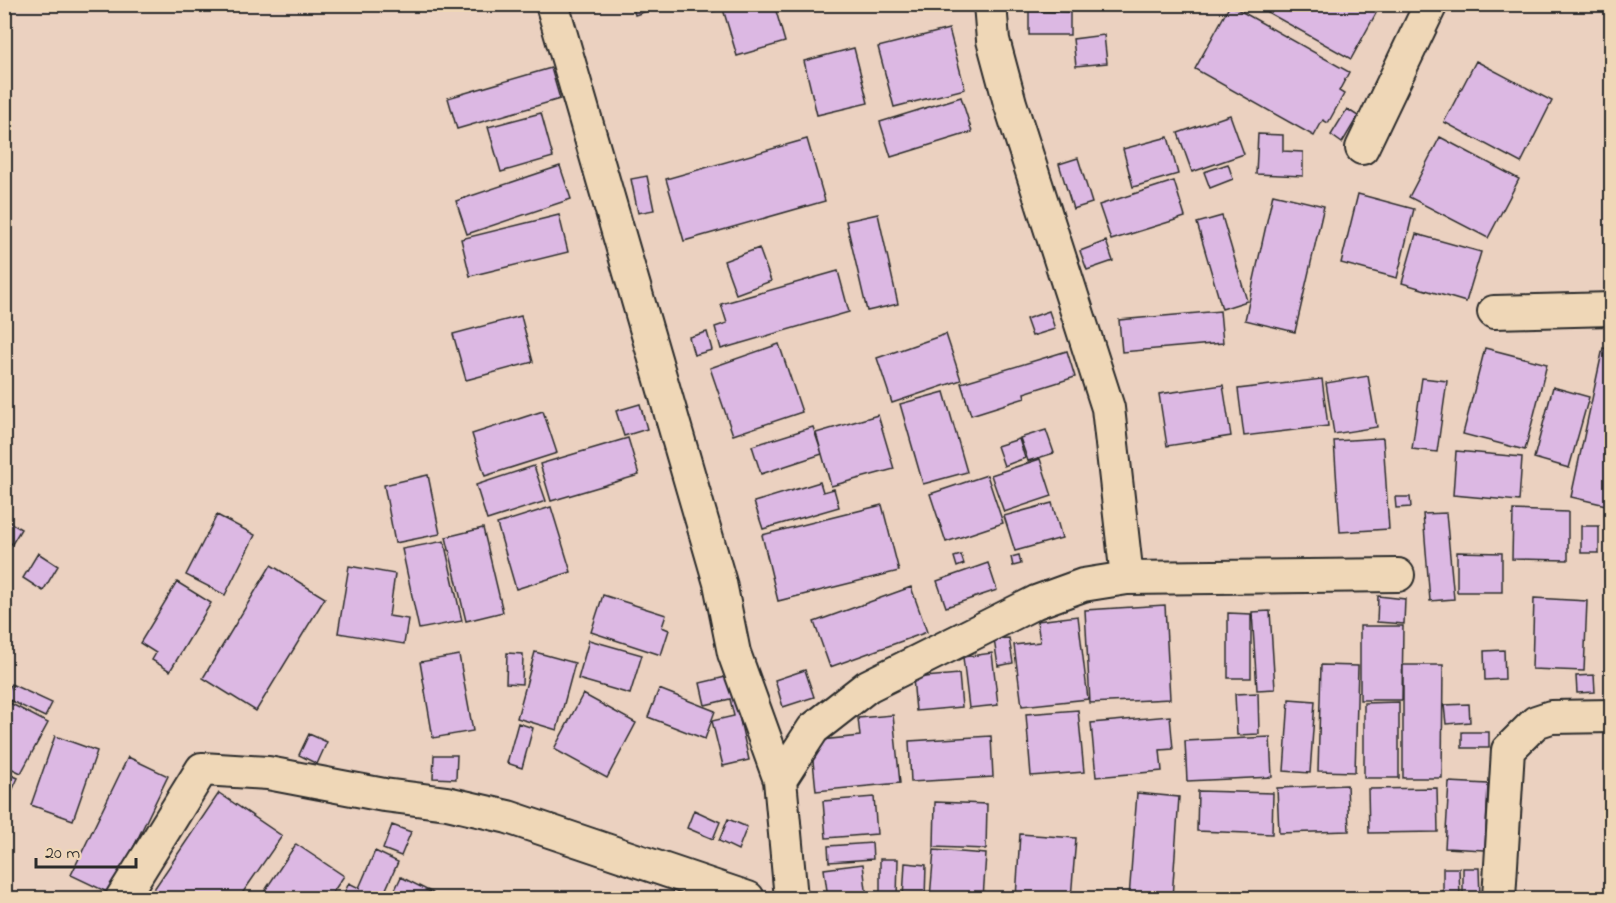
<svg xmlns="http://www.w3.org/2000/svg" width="1616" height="903" font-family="'Indie Flower',sans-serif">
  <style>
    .building { fill: #dcb8e3; stroke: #2b2b2b; stroke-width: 1.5 }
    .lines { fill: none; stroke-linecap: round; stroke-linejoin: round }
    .minor-casing { stroke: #2b2b2b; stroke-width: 36 }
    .minor { stroke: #efd7b7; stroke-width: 32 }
  </style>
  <rect width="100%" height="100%" fill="#ebd1c0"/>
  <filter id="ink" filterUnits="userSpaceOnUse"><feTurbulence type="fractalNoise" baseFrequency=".0167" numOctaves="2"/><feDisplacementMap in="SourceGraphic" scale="12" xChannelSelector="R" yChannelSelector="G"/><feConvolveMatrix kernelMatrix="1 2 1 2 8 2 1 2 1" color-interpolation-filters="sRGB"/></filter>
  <g filter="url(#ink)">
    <path class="building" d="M 632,4 L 668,4 L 635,15 Z
      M 708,4 L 774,4 L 785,42 L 737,56 L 723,9 L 710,12 Z
      M 1253,4 L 1381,4 L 1351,59 Z
      M 1230,5 L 1349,72 L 1339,91 L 1344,94 L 1328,123 L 1323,120 L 1314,136 L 1195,69 Z
      M 1029,11 L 1070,12 L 1070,35 L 1029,35 Z
      M 949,29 L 965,89 L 894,107 L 878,47 Z
      M 1104,35 L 1107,63 L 1076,66 L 1073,39 Z
      M 854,48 L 868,103 L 817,115 L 804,61 Z
      M 1476,61 L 1552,101 L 1521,163 L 1444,122 Z
      M 551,68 L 560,99 L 457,129 L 448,98 Z
      M 961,97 L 972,132 L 891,157 L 880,122 Z
      M 1347,109 L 1358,116 L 1342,143 L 1331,135 Z
      M 541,113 L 553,157 L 501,172 L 488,127 Z
      M 1230,115 L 1244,154 L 1192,172 L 1178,133 Z
      M 1258,134 L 1283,135 L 1283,151 L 1303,152 L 1303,176 L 1256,174 Z
      M 1168,137 L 1178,174 L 1133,187 L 1123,149 Z
      M 1440,137 L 1519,179 L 1488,238 L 1409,197 Z
      M 807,139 L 825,201 L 684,241 L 666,179 Z
      M 1078,158 L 1092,203 L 1073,209 L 1059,164 Z
      M 1228,164 L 1233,179 L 1210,188 L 1204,172 Z
      M 560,166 L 571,199 L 467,234 L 456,201 Z
      M 647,176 L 654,210 L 638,213 L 631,179 Z
      M 1174,181 L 1185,217 L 1111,240 L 1099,205 Z
      M 1273,194 L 1324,206 L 1295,332 L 1245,320 Z
      M 1358,194 L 1414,209 L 1397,278 L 1341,263 Z
      M 878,214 L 898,304 L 867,311 L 846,221 Z
      M 559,215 L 568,252 L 470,276 L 461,239 Z
      M 1222,216 L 1247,301 L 1222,309 L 1197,223 Z
      M 1416,234 L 1481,252 L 1466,302 L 1402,283 Z
      M 1106,241 L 1113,261 L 1087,270 L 1080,251 Z
      M 759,248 L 771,281 L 736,294 L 724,261 Z
      M 838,271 L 849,312 L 721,349 L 715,327 L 727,323 L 721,304 Z
      M 1049,311 L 1055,329 L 1032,336 L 1026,319 Z
      M 1220,311 L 1223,343 L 1122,352 L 1119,320 Z
      M 521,316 L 533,362 L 466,380 L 453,334 Z
      M 707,332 L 712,350 L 694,355 L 689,337 Z
      M 946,334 L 961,380 L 892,403 L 877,358 Z
      M 779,344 L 802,412 L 733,435 L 710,368 Z
      M 1485,348 L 1547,364 L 1525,450 L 1463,434 Z
      M 1603,348 L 1612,350 L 1612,481 L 1606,505 L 1571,497 Z
      M 1067,351 L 1075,377 L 1024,393 L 1025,398 L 971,415 L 961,383 Z
      M 1368,376 L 1377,427 L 1334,434 L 1326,383 Z
      M 1422,378 L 1447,381 L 1437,452 L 1412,449 Z
      M 1322,379 L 1328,426 L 1244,436 L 1238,389 Z
      M 1223,385 L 1231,436 L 1167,446 L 1159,394 Z
      M 1553,387 L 1589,397 L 1569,468 L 1534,458 Z
      M 944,392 L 967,472 L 923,484 L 900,404 Z
      M 640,404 L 647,429 L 624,436 L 616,411 Z
      M 543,411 L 557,453 L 485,476 L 472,434 Z
      M 878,415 L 894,469 L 831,486 L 816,433 Z
      M 813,427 L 822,454 L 761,474 L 752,446 Z
      M 1046,430 L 1054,453 L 1028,461 L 1020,438 Z
      M 628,438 L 639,475 L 551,501 L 540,464 Z
      M 1383,438 L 1389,529 L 1340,532 L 1334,441 Z
      M 1019,439 L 1025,458 L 1004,466 L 997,446 Z
      M 1456,451 L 1522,457 L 1519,501 L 1453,495 Z
      M 1040,459 L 1052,496 L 1004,512 L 991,475 Z
      M 534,466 L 546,501 L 487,520 L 476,485 Z
      M 428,475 L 440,534 L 395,543 L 384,485 Z
      M 987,475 L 1003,523 L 946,542 L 930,494 Z
      M 820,482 L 823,492 L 834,489 L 839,507 L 763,529 L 754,502 Z
      M 1395,497 L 1410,497 L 1411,507 L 1396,508 Z
      M 1052,503 L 1062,538 L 1015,551 L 1004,516 Z
      M 882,505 L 899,571 L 778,601 L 762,535 Z
      M 551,507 L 571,572 L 516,589 L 497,524 Z
      M 1513,510 L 1568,512 L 1568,560 L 1512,559 Z
      M 1446,513 L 1454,599 L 1430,601 L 1423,514 Z
      M 217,515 L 255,535 L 225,595 L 186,575 Z
      M 4,519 L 21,529 L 12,544 L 4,540 Z
      M 1581,526 L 1599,526 L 1599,553 L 1581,553 Z
      M 483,528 L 503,612 L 466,621 L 446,537 Z
      M 444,541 L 462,621 L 419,629 L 402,549 Z
      M 1457,552 L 1502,553 L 1502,592 L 1457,592 Z
      M 38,553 L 58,566 L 43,591 L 23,578 Z
      M 961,555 L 964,564 L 957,567 L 954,557 Z
      M 1019,555 L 1021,564 L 1013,566 L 1011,557 Z
      M 988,563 L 997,590 L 946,607 L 937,581 Z
      M 271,565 L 325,598 L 256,711 L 203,678 Z
      M 349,566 L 395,574 L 389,616 L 408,619 L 404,644 L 338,633 Z
      M 177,582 L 211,603 L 170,671 L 152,660 L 156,653 L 140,643 Z
      M 911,587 L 927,632 L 830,667 L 814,622 Z
      M 603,595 L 666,615 L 662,627 L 669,630 L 661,655 L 591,632 Z
      M 1378,596 L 1405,599 L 1404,624 L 1377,622 Z
      M 1534,598 L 1587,601 L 1584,671 L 1532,669 Z
      M 1165,605 L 1170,699 L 1090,703 L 1085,610 Z
      M 1270,611 L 1275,689 L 1257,690 L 1252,612 Z
      M 1228,613 L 1251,614 L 1251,678 L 1228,678 Z
      M 1078,616 L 1088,699 L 1022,706 L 1014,645 L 1040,642 L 1037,621 Z
      M 1360,626 L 1403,626 L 1402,700 L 1360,700 Z
      M 1009,638 L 1013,663 L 998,666 L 994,639 Z
      M 589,640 L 642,655 L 630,694 L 578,679 Z
      M 1504,650 L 1505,679 L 1485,680 L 1484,651 Z
      M 535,652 L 575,663 L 557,730 L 517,718 Z
      M 507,653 L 523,654 L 522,684 L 506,683 Z
      M 992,653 L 998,705 L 969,708 L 963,657 Z
      M 459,655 L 473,731 L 433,738 L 420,662 Z
      M 1321,665 L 1358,666 L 1355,772 L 1318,771 Z
      M 1403,665 L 1443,665 L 1442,778 L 1403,778 Z
      M 805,670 L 814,697 L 783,707 L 775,680 Z
      M 959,674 L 962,707 L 916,711 L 913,678 Z
      M 1594,675 L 1595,692 L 1577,693 L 1576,676 Z
      M 730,676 L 749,760 L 723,766 L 712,721 L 734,716 L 730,699 L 705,705 L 700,683 Z
      M 11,684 L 52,703 L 45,717 L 5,698 Z
      M 659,689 L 715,711 L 705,739 L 648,717 Z
      M 1258,693 L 1259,734 L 1237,735 L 1235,694 Z
      M 583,694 L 636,723 L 607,778 L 554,749 Z
      M 1289,699 L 1315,701 L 1310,773 L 1284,771 Z
      M 4,700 L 48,723 L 21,773 L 4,765 Z
      M 1399,702 L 1399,778 L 1364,778 L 1364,703 Z
      M 1469,704 L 1470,722 L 1446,724 L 1444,705 Z
      M 1078,710 L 1084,772 L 1031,776 L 1026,714 Z
      M 893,715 L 900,783 L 816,791 L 811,741 L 860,736 L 858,718 Z
      M 1170,716 L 1173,749 L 1160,750 L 1162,771 L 1096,777 L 1091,723 Z
      M 518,723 L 533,728 L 522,768 L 507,763 Z
      M 1462,732 L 1489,732 L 1489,748 L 1462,748 Z
      M 309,734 L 327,742 L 317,764 L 299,755 Z
      M 55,736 L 97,751 L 73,820 L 31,805 Z
      M 991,736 L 993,777 L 911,782 L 909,741 Z
      M 1270,737 L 1272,777 L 1187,781 L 1185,741 Z
      M 434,755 L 457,755 L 456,779 L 433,778 Z
      M 128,757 L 168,776 L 111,894 L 71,875 Z
      M 4,772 L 18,778 L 4,808 Z
      M 1449,782 L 1488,784 L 1485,850 L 1445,848 Z
      M 1347,785 L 1349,831 L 1279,833 L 1277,788 Z
      M 1437,788 L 1438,832 L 1369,833 L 1368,789 Z
      M 1198,791 L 1273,793 L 1272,834 L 1197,831 Z
      M 219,793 L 282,836 L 239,898 L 148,898 Z
      M 1137,793 L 1179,797 L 1172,898 L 1129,898 Z
      M 874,797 L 877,834 L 826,838 L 823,801 Z
      M 935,802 L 987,804 L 986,849 L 934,847 Z
      M 694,810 L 720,822 L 713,839 L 687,828 Z
      M 728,819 L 747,827 L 738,850 L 719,841 Z
      M 392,825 L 411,832 L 401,856 L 383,849 Z
      M 1020,834 L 1076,838 L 1071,898 L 1016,898 Z
      M 872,843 L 873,859 L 829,862 L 828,846 Z
      M 296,844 L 344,876 L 329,898 L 260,898 Z
      M 934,850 L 986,854 L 983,898 L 930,898 Z
      M 375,851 L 398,862 L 382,898 L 342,898 L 349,883 L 359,888 Z
      M 880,859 L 898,859 L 897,898 L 880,898 Z
      M 905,863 L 926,865 L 925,898 L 903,898 Z
      M 863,864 L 867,898 L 828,898 L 824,869 Z
      M 1443,868 L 1459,868 L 1460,898 L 1443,898 Z
      M 1463,868 L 1479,868 L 1480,898 L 1463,898 Z
      M 401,877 L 433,893 L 431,898 L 391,898 Z"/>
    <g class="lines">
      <defs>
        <path id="minor" d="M 552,4 L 720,583 L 734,653 L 780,780 L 791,898
          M 990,4 L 993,40 L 1010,103 L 1108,408 L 1127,578
          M 1362,148 L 1431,4
          M 1494,312 L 1612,309
          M 780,780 L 813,729 L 868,686 L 1036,602 L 1083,585 L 1127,578 L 1398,575
          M 122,898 L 202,769 L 268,773 L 384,795 L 447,803 L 508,817 L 748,898
          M 1499,898 L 1508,750 L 1536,722 L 1551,717 L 1612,716"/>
      </defs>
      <use href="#minor" class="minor-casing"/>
      <use href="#minor" class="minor"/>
    </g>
  </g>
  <rect width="1616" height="903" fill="none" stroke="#efd7b7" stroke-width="24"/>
  <rect x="12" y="12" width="1592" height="879" fill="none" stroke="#2b2b2b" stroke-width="2" filter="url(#ink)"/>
  <path d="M36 858v9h100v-9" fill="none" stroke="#2b2b2b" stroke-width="3"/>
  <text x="45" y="858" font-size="18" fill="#2b2b2b" stroke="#efd7b7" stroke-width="4.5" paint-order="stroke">20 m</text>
</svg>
